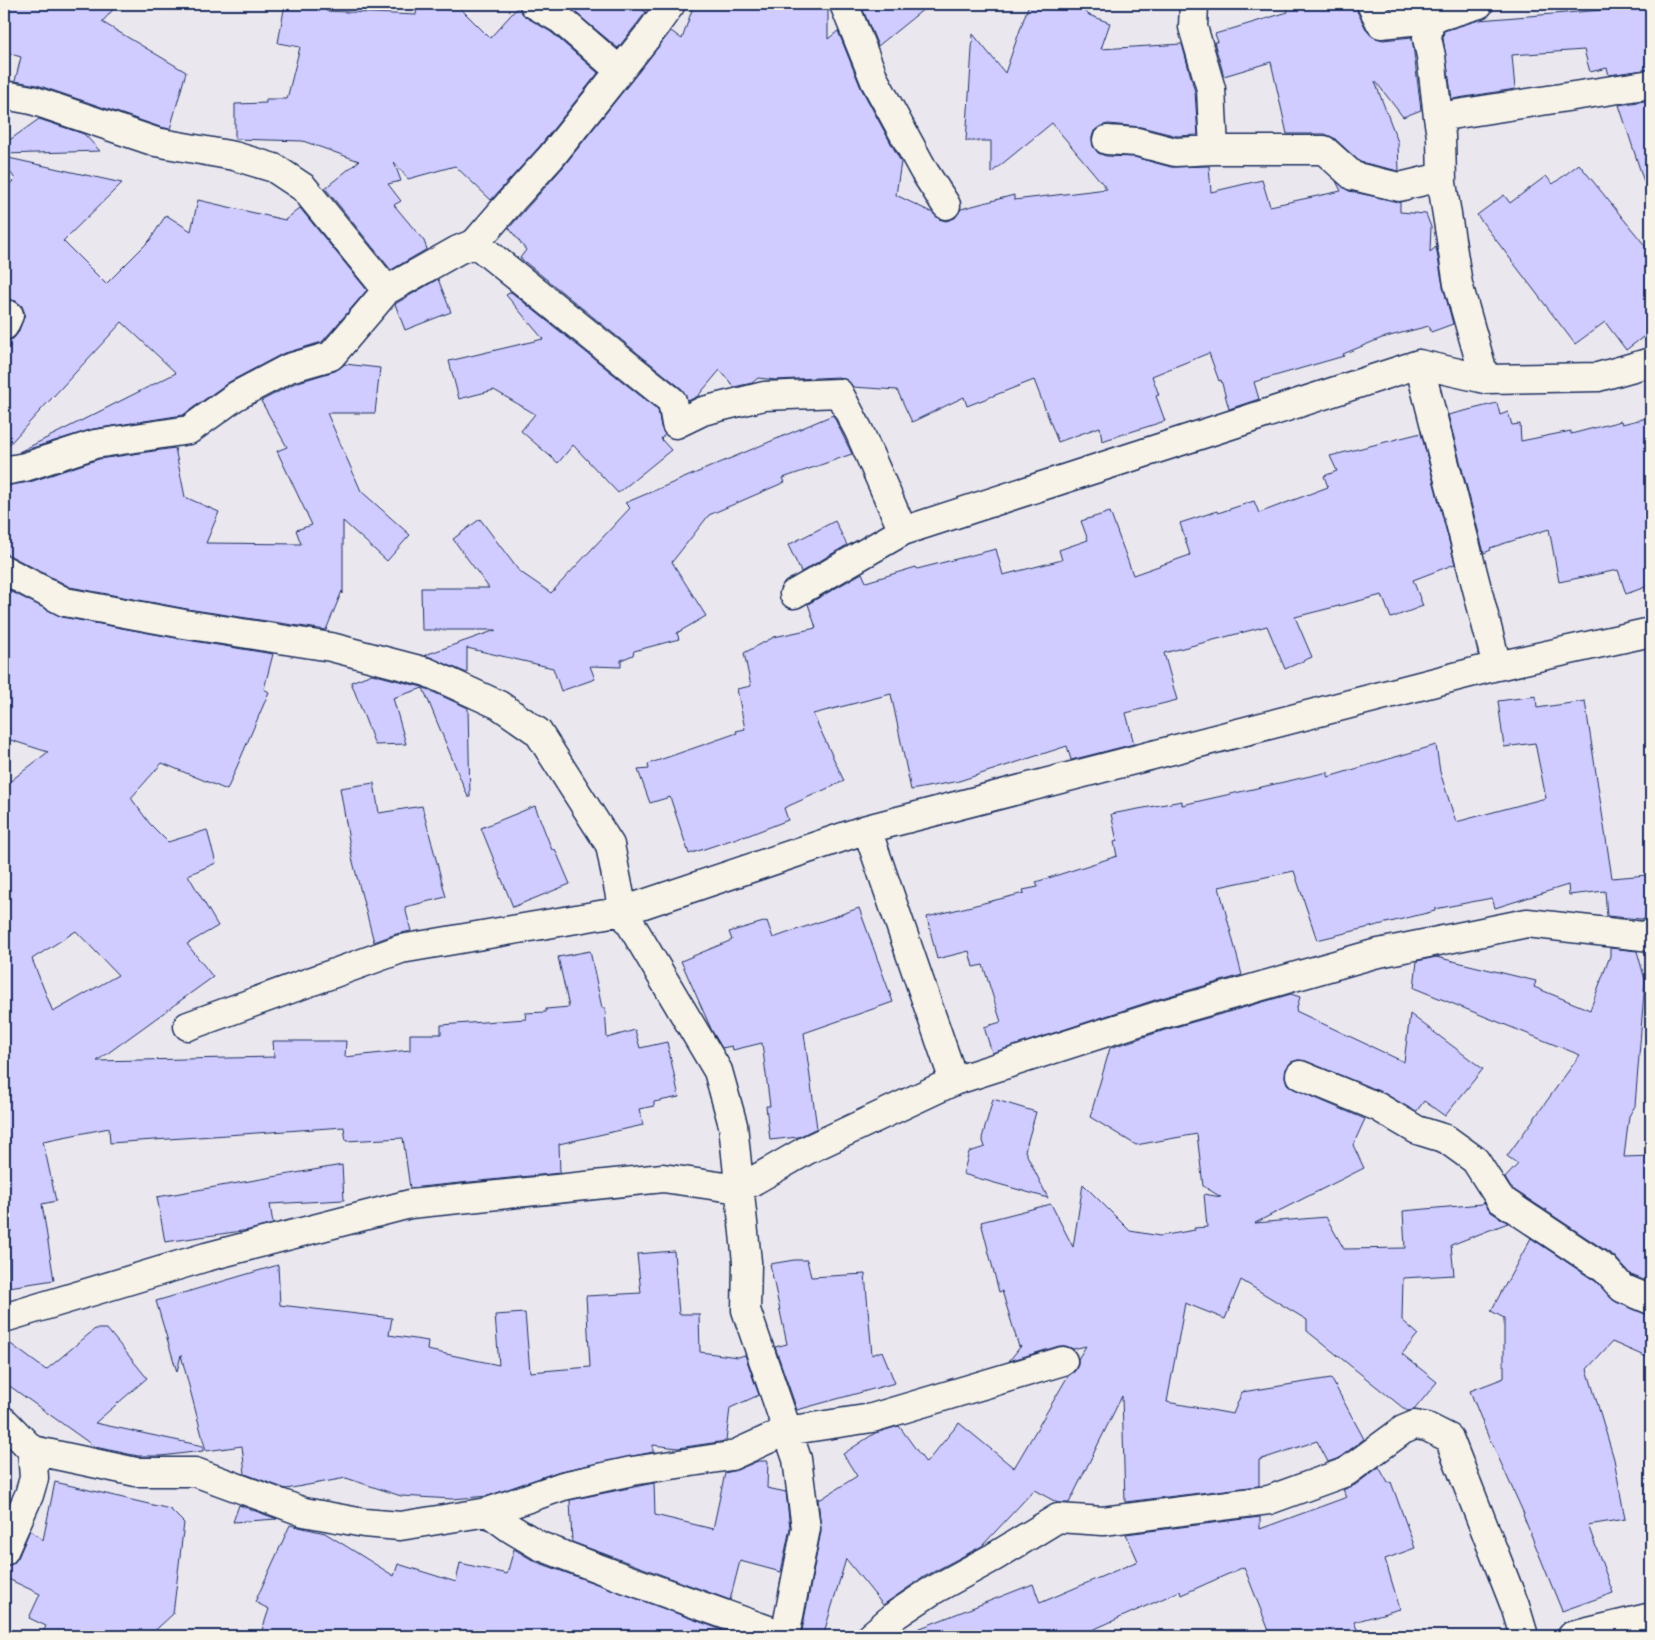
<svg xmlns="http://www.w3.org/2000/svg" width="1655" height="1640" font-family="Caveat,sans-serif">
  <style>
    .building { fill: #d0ccff; stroke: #1b2f5e; fill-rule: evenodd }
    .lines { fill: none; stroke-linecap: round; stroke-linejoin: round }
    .street-casing { stroke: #1b2f5e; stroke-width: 31 }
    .street { stroke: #f7f3e8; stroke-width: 28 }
  </style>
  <rect width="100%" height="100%" fill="#ebe7ef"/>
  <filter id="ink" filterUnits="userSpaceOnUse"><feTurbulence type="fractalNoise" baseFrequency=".02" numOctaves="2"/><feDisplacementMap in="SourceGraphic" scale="10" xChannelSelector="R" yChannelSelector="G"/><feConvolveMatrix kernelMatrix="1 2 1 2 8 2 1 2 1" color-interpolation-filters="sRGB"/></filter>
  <g filter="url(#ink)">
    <path class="building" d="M 4,4 L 118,4 L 102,22 L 186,72 L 170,129 L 160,127 L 37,85 L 15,81 L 21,57 L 4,52 Z
      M 285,4 L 328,4 L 326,11 L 416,15 L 417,4 L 456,4 L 490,38 L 519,6 L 521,12 L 526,17 L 551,32 L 598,73 L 539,147 L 491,200 L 455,166 L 408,179 L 394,162 L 401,181 L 388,184 L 401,201 L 394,205 L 424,241 L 427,249 L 391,270 L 325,188 L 359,161 L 303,141 L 235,139 L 235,104 L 266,103 L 266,99 L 287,99 L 300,47 L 278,43 Z
      M 565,4 L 634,4 L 646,12 L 618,48 Z
      M 694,4 L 828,4 L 828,39 L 838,31 L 861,88 L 901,162 L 896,195 L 933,213 L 939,219 L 946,221 L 955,218 L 961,209 L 1014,195 L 1014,200 L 1107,189 L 1052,123 L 991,173 L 991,141 L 966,141 L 973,34 L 1005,73 L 1029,4 L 1077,4 L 1089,15 L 1110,23 L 1101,49 L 1182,44 L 1195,92 L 1198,135 L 1177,136 L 1141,127 L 1108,124 L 1101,126 L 1094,131 L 1092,138 L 1093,146 L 1098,153 L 1106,156 L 1134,157 L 1171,167 L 1209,166 L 1211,192 L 1262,180 L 1270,206 L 1341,191 L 1336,181 L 1349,191 L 1400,202 L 1400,212 L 1426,214 L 1431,227 L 1430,252 L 1436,247 L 1443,286 L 1453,324 L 1431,332 L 1429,326 L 1382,338 L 1343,354 L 1344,356 L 1254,382 L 1259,399 L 1229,409 L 1221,380 L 1219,381 L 1209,353 L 1152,376 L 1159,395 L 1156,396 L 1165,421 L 1102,441 L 1100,427 L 1058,442 L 1034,380 L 967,406 L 964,397 L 912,422 L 897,390 L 853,387 L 847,380 L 838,377 L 776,380 L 758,378 L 752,383 L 734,387 L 720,370 L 698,396 L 688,401 L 682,389 L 520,258 L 526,250 L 509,228 L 563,167 L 671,31 L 682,39 Z
      M 871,4 L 930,4 L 878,46 L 863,10 Z
      M 1286,4 L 1355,4 L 1357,11 L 1367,31 L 1373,37 L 1383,40 L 1412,37 L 1421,110 L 1403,117 L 1376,82 L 1375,82 L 1398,142 L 1399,171 L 1360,162 L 1334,138 L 1325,134 L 1287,134 L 1271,62 L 1224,76 L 1214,42 L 1218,42 L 1215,34 L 1288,12 Z
      M 1388,4 L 1426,4 L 1390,7 Z
      M 1614,4 L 1647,4 L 1651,28 L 1651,69 L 1609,75 L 1607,68 L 1590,72 L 1584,50 L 1512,55 L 1515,89 L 1452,99 L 1443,38 L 1444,31 L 1479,20 L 1615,9 Z
      M 1651,100 L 1651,184 L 1645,185 L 1619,105 Z
      M 39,119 L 84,134 L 100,151 L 4,154 L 4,144 Z
      M 4,157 L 122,183 L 63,241 L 106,284 L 150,240 L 166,215 L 191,231 L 198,200 L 285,220 L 300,208 L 367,290 L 322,342 L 282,354 L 229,382 L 183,415 L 93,429 L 19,452 L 176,373 L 122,322 L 4,450 L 4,341 L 13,339 L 18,333 L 25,314 L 22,306 L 16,301 L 8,299 L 4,301 L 4,190 L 15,179 L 4,163 Z
      M 1579,164 L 1651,253 L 1651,331 L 1626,350 L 1605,322 L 1575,344 L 1477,215 L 1504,195 L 1510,203 L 1546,176 L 1553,184 Z
      M 438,279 L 451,312 L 405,330 L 395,304 Z
      M 511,292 L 658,410 L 661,427 L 665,434 L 661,439 L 671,450 L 618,493 L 573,445 L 558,463 L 521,431 L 535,414 L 494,390 L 459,399 L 449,361 L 543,339 L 506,295 Z
      M 345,364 L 380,368 L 375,413 L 327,413 L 361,491 L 410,535 L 387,561 L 343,521 L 343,594 L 342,591 L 326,630 L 187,609 L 70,587 L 11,556 L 4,554 L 4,486 L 30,482 L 99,459 L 175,448 L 185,497 L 219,512 L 206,543 L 301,544 L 296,530 L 312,525 L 277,451 L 287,447 L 261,401 L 295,383 L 335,371 Z
      M 1497,403 L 1500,415 L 1508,412 L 1512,425 L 1520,424 L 1521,441 L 1571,431 L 1571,434 L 1621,421 L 1622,424 L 1651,417 L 1651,585 L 1626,594 L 1618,570 L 1559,582 L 1549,529 L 1490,548 L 1491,550 L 1484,553 L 1448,415 Z
      M 833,415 L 852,454 L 783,478 L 785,482 L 709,515 L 672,562 L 706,616 L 677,633 L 679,639 L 634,651 L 633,655 L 621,660 L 621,667 L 590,666 L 595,679 L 561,691 L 553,668 L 467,648 L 467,673 L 425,655 L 496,630 L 422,630 L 421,588 L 489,588 L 453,539 L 480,519 L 519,571 L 551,593 L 630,508 L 625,503 Z
      M 1421,433 L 1455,564 L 1413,580 L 1423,606 L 1391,618 L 1382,595 L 1295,617 L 1312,657 L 1285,669 L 1267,626 L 1164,653 L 1177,700 L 1126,713 L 1134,744 L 1071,760 L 1067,746 L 959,781 L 911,790 L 891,694 L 813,714 L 844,781 L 784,808 L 788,820 L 744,837 L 743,836 L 689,854 L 670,797 L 650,803 L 638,770 L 649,769 L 648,764 L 737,733 L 736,731 L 745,729 L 737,689 L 751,686 L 744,653 L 774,637 L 816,628 L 808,604 L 862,573 L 866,582 L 916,567 L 917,569 L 996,549 L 1003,575 L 1062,560 L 1059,550 L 1088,540 L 1081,521 L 1110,512 L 1133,575 L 1190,555 L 1180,523 L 1217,511 L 1218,513 L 1254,501 L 1259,513 L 1328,487 L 1324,476 L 1337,471 L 1330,456 Z
      M 835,521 L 847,545 L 801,572 L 788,545 Z
      M 4,588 L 62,617 L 181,639 L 273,654 L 264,689 L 269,692 L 227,790 L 162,763 L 131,798 L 150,824 L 168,842 L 207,830 L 216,863 L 188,875 L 218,926 L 187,944 L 213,977 L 97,1061 L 274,1057 L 273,1041 L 346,1041 L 345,1057 L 410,1050 L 410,1034 L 441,1034 L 441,1025 L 526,1019 L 525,1013 L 546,1012 L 546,1009 L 569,1007 L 558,957 L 590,951 L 602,1008 L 605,1008 L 607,1038 L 635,1030 L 640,1048 L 667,1042 L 679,1097 L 654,1102 L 654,1106 L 639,1109 L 643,1125 L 559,1144 L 560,1173 L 410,1188 L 403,1138 L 346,1141 L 344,1127 L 110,1143 L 109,1128 L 43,1141 L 56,1201 L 42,1204 L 54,1280 L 9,1287 L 8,1232 L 11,1232 L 5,1152 L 4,1152 L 4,786 L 48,752 L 4,738 ZM 76,931 L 118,975 L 53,1012 L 32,959 Z
      M 372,674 L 422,687 L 468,708 L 470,797 L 468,797 L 423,688 L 393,698 L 406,744 L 375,745 L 351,682 Z
      M 1536,696 L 1537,708 L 1585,701 L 1612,878 L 1647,875 L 1651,920 L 1607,916 L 1605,891 L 1569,895 L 1568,885 L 1495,908 L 1492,898 L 1435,909 L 1435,911 L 1317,940 L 1294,871 L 1219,887 L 1242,975 L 1155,1000 L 992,1053 L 984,1027 L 1001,1022 L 983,965 L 973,967 L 969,951 L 937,959 L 927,917 L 1024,893 L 1023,890 L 1038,887 L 1036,882 L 1117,856 L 1114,842 L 1117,841 L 1111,814 L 1182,801 L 1182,805 L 1328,772 L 1328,777 L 1436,745 L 1440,772 L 1456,822 L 1546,798 L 1535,743 L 1504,747 L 1498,701 Z
      M 374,783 L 379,813 L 422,806 L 446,897 L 405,907 L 411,931 L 396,934 L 374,942 L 352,858 L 340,788 Z
      M 535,806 L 552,850 L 555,849 L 570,884 L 513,907 L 481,828 Z
      M 859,908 L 893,1002 L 804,1033 L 817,1128 L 798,1137 L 770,1140 L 766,1106 L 770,1106 L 762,1043 L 733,1050 L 732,1046 L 722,1048 L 712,1031 L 681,961 L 732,940 L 729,932 L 767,921 L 773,938 Z
      M 1610,948 L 1637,951 L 1645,980 L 1635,1106 L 1629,1116 L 1624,1157 L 1651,1156 L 1651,1283 L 1631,1275 L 1614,1256 L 1546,1211 L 1547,1209 L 1545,1210 L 1511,1188 L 1505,1178 L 1518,1164 L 1507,1156 L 1580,1055 L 1414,988 L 1417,961 L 1436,957 L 1536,981 L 1534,987 L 1590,1010 L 1610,956 Z
      M 1291,994 L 1300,997 L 1296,1011 L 1404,1062 L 1410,1014 L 1483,1069 L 1445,1116 L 1424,1101 L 1416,1112 L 1384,1093 L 1306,1061 L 1298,1060 L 1291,1062 L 1286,1069 L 1285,1077 L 1287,1084 L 1294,1089 L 1365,1119 L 1353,1145 L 1364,1168 L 1255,1223 L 1326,1217 L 1344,1249 L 1405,1248 L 1403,1211 L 1482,1204 L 1484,1202 L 1491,1212 L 1508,1223 L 1451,1245 L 1454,1275 L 1403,1278 L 1402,1320 L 1418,1334 L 1402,1354 L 1437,1382 L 1414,1410 L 1407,1411 L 1307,1331 L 1307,1320 L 1241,1280 L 1225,1319 L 1185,1303 L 1167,1402 L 1233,1414 L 1242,1392 L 1331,1378 L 1364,1439 L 1339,1458 L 1328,1462 L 1317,1441 L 1259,1460 L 1259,1486 L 1125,1502 L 1122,1396 L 1069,1503 L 1058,1503 L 1034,1490 L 982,1546 L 922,1578 L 883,1605 L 846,1559 L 823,1636 L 801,1636 L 821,1531 L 818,1498 L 821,1499 L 857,1476 L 843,1454 L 875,1433 L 899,1426 L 926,1463 L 959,1423 L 1014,1468 L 1068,1376 L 1075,1371 L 1078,1365 L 1078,1359 L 1086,1346 L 1073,1349 L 1066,1346 L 1059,1346 L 1009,1361 L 1021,1346 L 1019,1347 L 1002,1291 L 999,1292 L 981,1222 L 1051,1204 L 1073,1247 L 1083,1184 L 1130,1231 L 1160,1236 L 1195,1230 L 1194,1228 L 1207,1227 L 1204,1194 L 1221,1197 L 1203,1186 L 1197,1134 L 1136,1145 L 1090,1117 L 1110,1048 L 1165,1030 Z
      M 993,1099 L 1036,1112 L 1025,1151 L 1048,1198 L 963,1174 L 969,1152 L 985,1147 L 982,1138 Z
      M 342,1165 L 344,1200 L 270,1204 L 273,1224 L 249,1230 L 165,1242 L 157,1197 Z
      M 1531,1238 L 1595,1281 L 1616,1302 L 1645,1314 L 1651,1315 L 1651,1359 L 1612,1342 L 1587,1369 L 1614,1459 L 1625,1519 L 1588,1525 L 1613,1593 L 1562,1611 L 1523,1515 L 1524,1514 L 1491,1441 L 1490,1441 L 1470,1391 L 1504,1378 L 1504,1318 L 1491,1311 Z
      M 674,1251 L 679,1314 L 699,1314 L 700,1352 L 738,1357 L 745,1355 L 759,1395 L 730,1408 L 726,1441 L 678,1448 L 653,1445 L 653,1452 L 560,1471 L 488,1496 L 452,1499 L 401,1496 L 346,1478 L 286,1489 L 245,1474 L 242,1446 L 206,1451 L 181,1355 L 177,1372 L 156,1301 L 278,1265 L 280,1305 L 392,1318 L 389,1335 L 428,1341 L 427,1350 L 499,1365 L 495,1315 L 525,1313 L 530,1372 L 590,1367 L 586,1296 L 641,1293 L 637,1254 Z
      M 794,1260 L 807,1260 L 811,1277 L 865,1274 L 872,1355 L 882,1351 L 895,1383 L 797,1410 L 775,1347 L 787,1344 L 770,1264 Z
      M 95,1329 L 107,1329 L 147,1378 L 95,1423 L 203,1446 L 203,1451 L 161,1456 L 138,1456 L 95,1447 L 4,1382 L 4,1339 L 46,1370 Z
      M 758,1461 L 768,1461 L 767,1488 L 786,1492 L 790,1528 L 781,1572 L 740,1561 L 730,1600 L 572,1542 L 570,1500 L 654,1483 L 655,1515 L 713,1529 L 725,1473 L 737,1470 Z
      M 1379,1467 L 1388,1483 L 1391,1482 L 1415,1548 L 1385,1559 L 1400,1609 L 1354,1622 L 1360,1636 L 1271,1636 L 1244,1567 L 1181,1595 L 1180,1591 L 1079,1636 L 906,1636 L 905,1634 L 1033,1584 L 1040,1603 L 1138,1561 L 1126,1534 L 1260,1517 L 1260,1529 L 1347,1497 L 1343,1490 L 1355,1485 Z
      M 55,1482 L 170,1509 L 184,1523 L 173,1614 L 149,1636 L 41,1636 L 46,1626 L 29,1618 L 40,1594 L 4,1577 L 4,1566 L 13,1564 L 18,1558 L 30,1530 L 43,1540 Z
      M 239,1505 L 277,1519 L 233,1522 Z
      M 290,1525 L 325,1533 L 394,1576 L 398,1564 L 456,1582 L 460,1563 L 507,1574 L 514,1549 L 534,1561 L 722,1630 L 721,1636 L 260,1636 L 269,1609 L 255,1602 Z"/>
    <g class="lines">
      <defs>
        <path id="street" d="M 534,4 L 560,19 L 620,71
          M 844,4 L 875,81 L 924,171 L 946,205
          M 1194,4 L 1193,27 L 1211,89 L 1214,150
          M 1371,4 L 1381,24 L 1430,19 L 1427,38 L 1431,56 L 1438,117 L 1441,136 L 1442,183
          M 1430,19 L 1479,4
          M 4,95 L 32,100 L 156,142 L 234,156 L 274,168 L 304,188 L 387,290
          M 1438,117 L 1651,84
          M 1107,140 L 1137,142 L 1175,152 L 1214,150 L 1324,150 L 1353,176 L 1399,187 L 1441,177 L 1458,284 L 1485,379
          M 475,243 L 672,401 L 676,424 L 703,411 L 764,396 L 839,393 L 859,431 L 903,531
          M 4,326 L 9,315
          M 1419,364 L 1497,666
          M 4,471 L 25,467 L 95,444 L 189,430 L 236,396 L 289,368 L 331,356 L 387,290 L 458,250 L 475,243 L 513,199 L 551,157 L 650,33 L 671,4
          M 4,570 L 65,602 L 184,624 L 331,647 L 427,672 L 499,705 L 538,732 L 610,845 L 623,911 L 718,1071 L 733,1125 L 747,1262 L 746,1310 L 797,1459 L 806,1528 L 785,1636 L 621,1577 L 540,1546 L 510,1528 L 488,1512
          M 794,594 L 903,531 L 1419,364 L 1485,379 L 1598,377 L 1651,362
          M 867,829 L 954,1081
          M 188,1026 L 401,949 L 623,911 L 867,829 L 1497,666 L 1651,632
          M 1300,1075 L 1378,1107 L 1417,1130 L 1446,1139 L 1475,1160 L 1500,1199 L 1605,1269 L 1622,1288 L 1651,1300
          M 4,1318 L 206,1257 L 410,1204 L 663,1178 L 739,1189 L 807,1150 L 954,1081 L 1160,1015 L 1374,954 L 1527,923 L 1651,937
          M 4,1421 L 32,1450 L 136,1472 L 195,1472 L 304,1512 L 364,1523 L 400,1526 L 488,1512 L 563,1486 L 632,1471 L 731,1456 L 786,1431 L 872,1418 L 1063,1361
          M 4,1551 L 29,1495 L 34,1478 L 32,1450
          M 871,1636 L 897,1614 L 930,1592 L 994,1557 L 1058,1518 L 1103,1521 L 1269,1500 L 1346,1472 L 1403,1430 L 1415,1425 L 1427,1427 L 1449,1438 L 1515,1606 L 1524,1636
          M 1571,1636 L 1651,1617"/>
      </defs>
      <use href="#street" class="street-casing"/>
      <use href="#street" class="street"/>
    </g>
  </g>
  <rect width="1655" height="1640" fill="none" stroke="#f7f3e8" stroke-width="20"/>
  <rect x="10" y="10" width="1635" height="1620" fill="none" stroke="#1b2f5e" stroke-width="2" filter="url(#ink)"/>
</svg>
